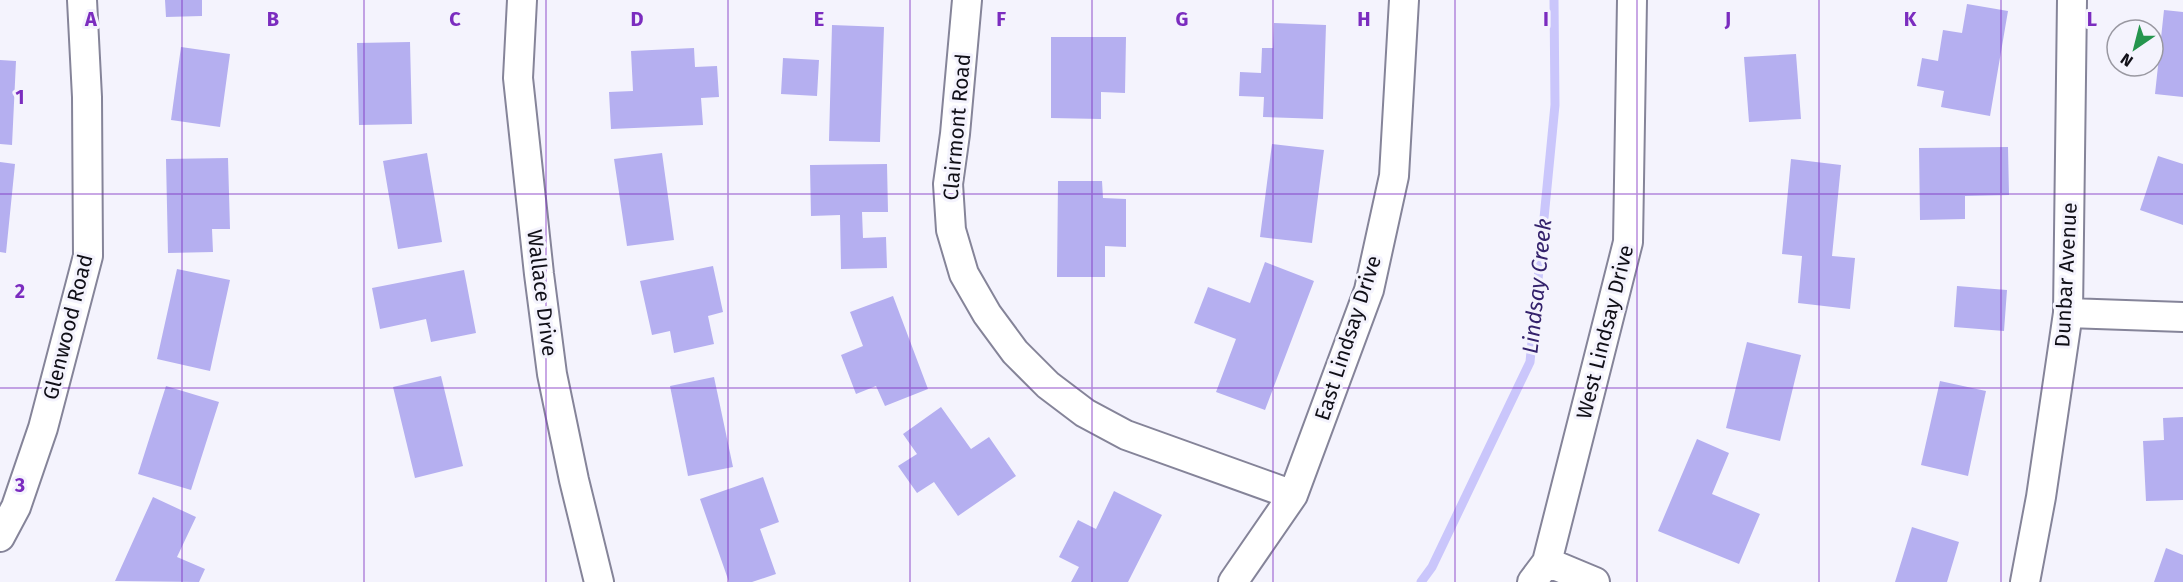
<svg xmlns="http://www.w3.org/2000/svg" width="2183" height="582" font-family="'Fira Sans',sans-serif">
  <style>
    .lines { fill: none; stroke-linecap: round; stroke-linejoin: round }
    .stream { stroke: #cac6fb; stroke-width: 9 }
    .building { fill: #b5aff0 }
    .minor-casing { stroke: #858499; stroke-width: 32 }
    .minor { stroke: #fff; stroke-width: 28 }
    .grid { fill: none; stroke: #7b2cbf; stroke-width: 1.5; stroke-opacity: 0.55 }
    .labels { text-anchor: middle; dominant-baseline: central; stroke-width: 6; stroke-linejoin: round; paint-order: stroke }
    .street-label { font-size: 21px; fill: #100f17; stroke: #f4f3fd }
    .water-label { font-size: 22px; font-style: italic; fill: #34226c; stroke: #f4f3fd }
    .grid-label { font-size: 20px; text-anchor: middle; font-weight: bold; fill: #7b2cbf; stroke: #f4f3fd; stroke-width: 6; stroke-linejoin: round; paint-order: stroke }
  </style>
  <rect width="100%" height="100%" fill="#f4f3fd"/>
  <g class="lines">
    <path class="stream" d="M 1421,582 L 1432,567 L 1530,362 L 1555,105 L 1554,0"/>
  </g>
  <path class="building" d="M 165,0 L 202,0 L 202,16 L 166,17 Z
    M 1967,4 L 2008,11 L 1990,116 L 1941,107 L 1944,91 L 1917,86 L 1922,58 L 1938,61 L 1943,30 L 1962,33 Z
    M 2164,10 L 2183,12 L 2183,97 L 2155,94 Z
    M 1274,23 L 1326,25 L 1323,119 L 1263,117 L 1264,97 L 1239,96 L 1240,72 L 1261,73 L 1262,48 L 1273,48 Z
    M 832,25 L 884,27 L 880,142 L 829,141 Z
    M 1051,37 L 1126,37 L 1125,93 L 1101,92 L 1101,119 L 1051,118 Z
    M 410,42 L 412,124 L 359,125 L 357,43 Z
    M 181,47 L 230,54 L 220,127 L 171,120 Z
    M 694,48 L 695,67 L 717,66 L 719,97 L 701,98 L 703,125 L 611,129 L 609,92 L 633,91 L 631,51 Z
    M 1796,54 L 1801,119 L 1749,122 L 1744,57 Z
    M 783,58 L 819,60 L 817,96 L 781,94 Z
    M 0,60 L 16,61 L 12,145 L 0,144 Z
    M 1272,144 L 1324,150 L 1312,243 L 1260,237 Z
    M 2008,147 L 2009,195 L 1965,196 L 1965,219 L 1920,220 L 1919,148 Z
    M 427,153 L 442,242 L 398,249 L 383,161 Z
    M 662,153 L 674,240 L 627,246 L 614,159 Z
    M 2158,156 L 2183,164 L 2183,225 L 2140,210 Z
    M 228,158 L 230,229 L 212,229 L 213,252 L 168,253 L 166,159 Z
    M 1791,159 L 1841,165 L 1832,256 L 1855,258 L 1850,309 L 1798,303 L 1802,256 L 1782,254 Z
    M 0,162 L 15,164 L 6,253 L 0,252 Z
    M 887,164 L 888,212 L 862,212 L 863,238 L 886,237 L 887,268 L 841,269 L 840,215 L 811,216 L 810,165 Z
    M 1058,181 L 1102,181 L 1103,198 L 1126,199 L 1126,247 L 1105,246 L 1105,277 L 1057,277 Z
    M 1265,262 L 1314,281 L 1265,410 L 1216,392 L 1236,339 L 1194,323 L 1208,287 L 1250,303 Z
    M 713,266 L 723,312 L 708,316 L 714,344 L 674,353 L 670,331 L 652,335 L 640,281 Z
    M 177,269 L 230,280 L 210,371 L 157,359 Z
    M 464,270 L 476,333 L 431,342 L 426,319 L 380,329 L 372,288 Z
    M 1957,286 L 2007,290 L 2004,331 L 1954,327 Z
    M 893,296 L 928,389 L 885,406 L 876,386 L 856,394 L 841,355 L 863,346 L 850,312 Z
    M 1747,342 L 1801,355 L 1780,441 L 1726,428 Z
    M 441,376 L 463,466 L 415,478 L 393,387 Z
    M 714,377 L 733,467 L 688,476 L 670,386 Z
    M 1940,381 L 1986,391 L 1968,476 L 1921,465 Z
    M 166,386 L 219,402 L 191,490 L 138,474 Z
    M 941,407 L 971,449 L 989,437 L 1016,476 L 958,516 L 934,482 L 917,493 L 898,466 L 917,454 L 903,434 Z
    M 2183,417 L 2183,500 L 2146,501 L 2143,441 L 2164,440 L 2163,418 Z
    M 1697,439 L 1729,453 L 1712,494 L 1760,514 L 1739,564 L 1658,531 Z
    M 763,477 L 779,522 L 760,529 L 776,574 L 752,582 L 729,582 L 700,499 Z
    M 1114,491 L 1162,515 L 1128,582 L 1071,582 L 1079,567 L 1059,557 L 1078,520 L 1096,529 Z
    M 153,497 L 196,517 L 177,557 L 205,569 L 199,582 L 115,581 Z
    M 1912,527 L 1959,542 L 1947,582 L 1895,582 Z
    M 2166,548 L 2183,555 L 2183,582 L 2154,582 Z"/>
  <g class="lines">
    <defs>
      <path id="minor" d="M 522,0 L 518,78 L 539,274 L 552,374 L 574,480 L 599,582
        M 967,0 L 955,134 L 948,184 L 951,230 L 964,274 L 987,314 L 1015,352 L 1048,385 L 1085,413 L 1126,435 L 1293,495
        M 2068,313 L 2183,317
        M 0,537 L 16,507 L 43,428 L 88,256 L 87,97 L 82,0
        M 1547,562 L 1595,582
        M 1233,582 L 1293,495 L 1369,290 L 1394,176 L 1404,0
        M 1532,582 L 1547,562 L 1628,242 L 1632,0
        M 2025,582 L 2041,497 L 2068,313 L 2072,0"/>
    </defs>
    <use href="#minor" class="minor-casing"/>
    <use href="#minor" class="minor"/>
  </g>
  <path class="grid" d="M 182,0 L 182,582M 364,0 L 364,582M 546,0 L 546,582M 728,0 L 728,582M 910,0 L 910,582M 1092,0 L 1092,582M 1273,0 L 1273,582M 1455,0 L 1455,582M 1637,0 L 1637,582M 1819,0 L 1819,582M 2001,0 L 2001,582M 0,194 L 2183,194M 0,388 L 2183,388"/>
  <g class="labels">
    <g class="street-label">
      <text transform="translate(957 127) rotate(-85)">Clairmont Road</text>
      <text transform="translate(2066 275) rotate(-87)">Dunbar Avenue</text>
      <text transform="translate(542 293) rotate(83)">Wallace Drive</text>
      <text transform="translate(68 327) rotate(-76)">Glenwood Road</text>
      <text transform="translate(1605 332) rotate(-76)">West Lindsay Drive</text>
      <text transform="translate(1348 338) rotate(-72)">East Lindsay Drive</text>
    </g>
    <g class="water-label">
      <text transform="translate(1537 286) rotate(-84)">Lindsay Creek</text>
    </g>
  </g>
  <g class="grid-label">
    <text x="91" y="26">A</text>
    <text x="273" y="26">B</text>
    <text x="455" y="26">C</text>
    <text x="637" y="26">D</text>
    <text x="819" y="26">E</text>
    <text x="1001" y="26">F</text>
    <text x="1182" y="26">G</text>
    <text x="1364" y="26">H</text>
    <text x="1546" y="26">I</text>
    <text x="1728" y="26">J</text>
    <text x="1910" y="26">K</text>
    <text x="2092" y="26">L</text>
    <text x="20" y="104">1</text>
    <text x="20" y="298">2</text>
    <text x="20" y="492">3</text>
  </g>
  <g transform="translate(2135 48) rotate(215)"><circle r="28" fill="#f4f3fd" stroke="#9998a1" stroke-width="1.5"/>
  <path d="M0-4.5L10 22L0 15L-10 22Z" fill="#25954e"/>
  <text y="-9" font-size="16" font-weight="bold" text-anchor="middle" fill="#100f17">N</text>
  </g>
</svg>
